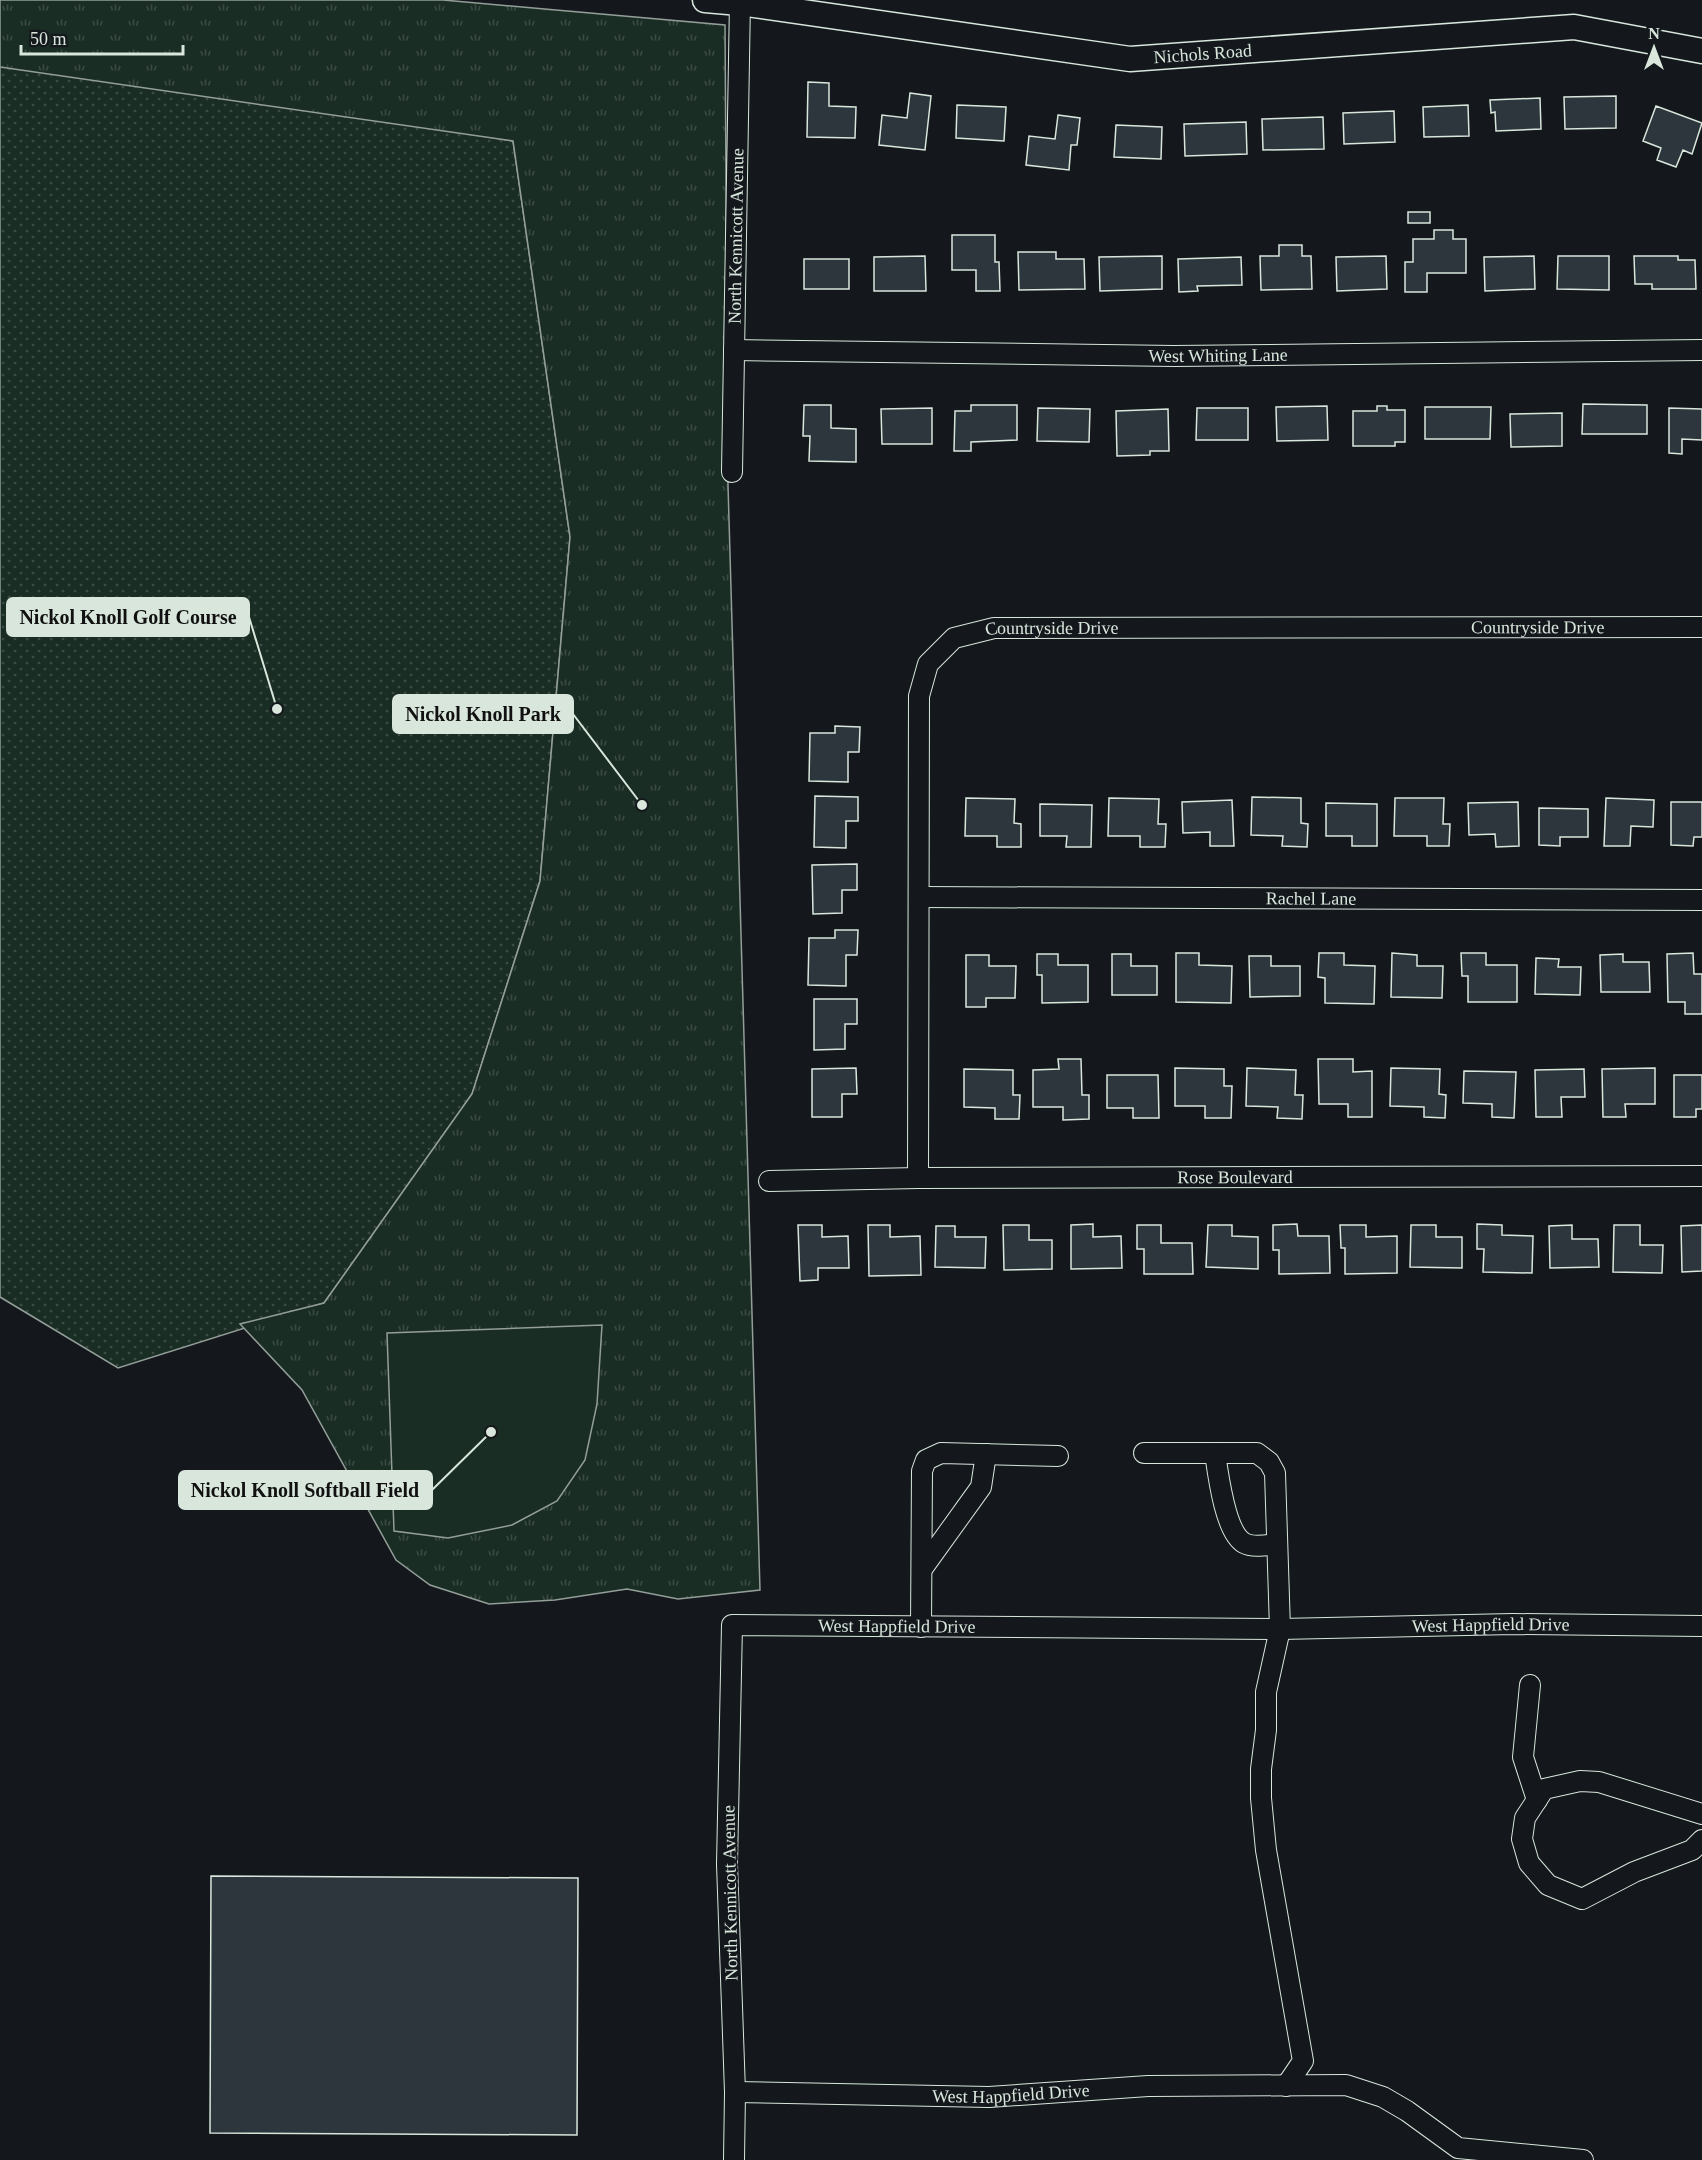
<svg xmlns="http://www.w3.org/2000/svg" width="1702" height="2160" font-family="Georgia,serif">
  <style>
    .grass { fill: url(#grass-dots); stroke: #939e99; stroke-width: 1.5 }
    .park { fill: url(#park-tufts); stroke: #939e99; stroke-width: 1.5 }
    .pitch { fill: #1a2d24; stroke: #939e99; stroke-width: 1.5 }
    .building { fill: #2c363c; stroke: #d8e6dc; stroke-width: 1.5 }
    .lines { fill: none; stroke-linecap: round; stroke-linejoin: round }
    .minor-casing { stroke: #d8e6dc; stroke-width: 22 }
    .tertiary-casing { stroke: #d8e6dc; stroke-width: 27 }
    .minor { stroke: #14181c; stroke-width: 20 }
    .tertiary { stroke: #14181c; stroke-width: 24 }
    .labels { text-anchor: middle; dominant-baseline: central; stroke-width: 4.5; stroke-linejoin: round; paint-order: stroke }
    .street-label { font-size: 18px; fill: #d8e6dc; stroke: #14181c }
    .leader { fill: none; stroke: #d8e6dc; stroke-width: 2 }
    .callout-dot { fill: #d8e6dc; stroke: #14181c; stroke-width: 2 }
    .callout { fill: #d8e6dc; stroke: #d8e6dc; stroke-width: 2 }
    .callout-label { font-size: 20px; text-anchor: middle; font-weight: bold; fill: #111 }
  </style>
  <defs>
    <pattern id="grass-dots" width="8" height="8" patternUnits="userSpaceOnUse" patternTransform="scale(1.5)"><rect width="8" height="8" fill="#1a2d24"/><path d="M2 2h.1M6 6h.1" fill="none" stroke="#3b4b43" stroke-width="1.8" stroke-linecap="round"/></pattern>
    <pattern id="park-tufts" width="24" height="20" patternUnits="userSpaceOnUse" patternTransform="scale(1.5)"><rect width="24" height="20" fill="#1a2d24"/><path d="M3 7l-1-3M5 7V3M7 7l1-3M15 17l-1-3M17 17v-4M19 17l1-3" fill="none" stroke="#3b4b43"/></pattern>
  </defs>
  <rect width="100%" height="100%" fill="#14181c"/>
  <path class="grass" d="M 0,56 L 513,141 L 570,537 L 540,881 L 472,1094 L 324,1303 L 118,1368 L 0,1297 Z"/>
  <path class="park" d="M 0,0 L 443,0 L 725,25 L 728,485 L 760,1590 L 678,1599 L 627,1589 L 555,1600 L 489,1604 L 430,1585 L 396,1560 L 302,1390 L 240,1324 L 324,1303 L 472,1094 L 540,881 L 570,537 L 513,141 L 0,67 Z"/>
  <path class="pitch" d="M 602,1325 L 597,1404 L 585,1460 L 557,1501 L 512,1525 L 448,1538 L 394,1531 L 387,1333 Z"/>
  <path class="building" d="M 808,82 L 829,83 L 829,106 L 856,107 L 855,138 L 807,137 Z
    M 910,93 L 931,96 L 925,150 L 879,145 L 882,115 L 907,118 Z
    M 1616,96 L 1616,128 L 1565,129 L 1564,97 Z
    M 1540,98 L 1541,129 L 1496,131 L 1495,112 L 1491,113 L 1490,100 Z
    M 957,105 L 1006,107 L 1004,141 L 956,138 Z
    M 1468,105 L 1469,136 L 1424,137 L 1423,107 Z
    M 1656,106 L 1702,123 L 1692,154 L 1683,150 L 1676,167 L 1657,160 L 1661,148 L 1643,141 Z
    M 1394,111 L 1395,142 L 1344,144 L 1343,113 Z
    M 1058,115 L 1080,118 L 1077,145 L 1071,145 L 1069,170 L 1026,165 L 1029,136 L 1055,139 Z
    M 1323,117 L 1324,149 L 1263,150 L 1262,119 Z
    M 1246,122 L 1247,154 L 1185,156 L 1184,124 Z
    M 1116,125 L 1162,127 L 1161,159 L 1114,157 Z
    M 1408,212 L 1430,212 L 1430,223 L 1408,223 Z
    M 1434,230 L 1453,230 L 1453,239 L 1466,239 L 1466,273 L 1427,273 L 1427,292 L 1405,292 L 1405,262 L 1413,262 L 1413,239 L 1434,239 Z
    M 952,235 L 995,235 L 995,262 L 999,262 L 1000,291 L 976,291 L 976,270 L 952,270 Z
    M 1279,245 L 1302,245 L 1302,256 L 1311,256 L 1312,289 L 1261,290 L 1260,256 L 1279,256 Z
    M 1018,252 L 1056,252 L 1056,259 L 1084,259 L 1085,289 L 1019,290 Z
    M 925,256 L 926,291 L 874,291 L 874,257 Z
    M 1162,256 L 1162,289 L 1100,291 L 1099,257 Z
    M 1386,256 L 1387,289 L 1337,291 L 1336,257 Z
    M 1534,256 L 1535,289 L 1485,291 L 1484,257 Z
    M 1558,256 L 1609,256 L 1609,290 L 1557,289 Z
    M 1634,256 L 1678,256 L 1678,260 L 1695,260 L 1696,289 L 1652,289 L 1652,284 L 1635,284 Z
    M 1241,257 L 1242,285 L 1197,286 L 1198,291 L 1179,292 L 1178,259 Z
    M 804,259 L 849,259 L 849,289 L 804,289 Z
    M 1583,404 L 1647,405 L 1647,434 L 1582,434 Z
    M 804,405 L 831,405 L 831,428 L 856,429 L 856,462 L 809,461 L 810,436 L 803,436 Z
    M 971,405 L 1017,405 L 1017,440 L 971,442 L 971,451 L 954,451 L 955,411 L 971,411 Z
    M 1327,406 L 1328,440 L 1277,441 L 1276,407 Z
    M 1377,406 L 1387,406 L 1387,410 L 1405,410 L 1405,442 L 1395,442 L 1395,446 L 1353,446 L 1353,411 L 1377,411 Z
    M 1425,407 L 1491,407 L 1490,439 L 1425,439 Z
    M 932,408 L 932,444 L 882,444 L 881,409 Z
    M 1038,408 L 1090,409 L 1089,442 L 1037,441 Z
    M 1197,408 L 1248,408 L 1248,440 L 1196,440 Z
    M 1669,408 L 1702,409 L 1702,440 L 1682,439 L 1682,454 L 1669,453 Z
    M 1168,409 L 1169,451 L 1150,451 L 1150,455 L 1117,456 L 1116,411 Z
    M 1562,413 L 1562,446 L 1511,447 L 1510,414 Z
    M 835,726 L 860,727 L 859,752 L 848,752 L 848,782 L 809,781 L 810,733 L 835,733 Z
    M 815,796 L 858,797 L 858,821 L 846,821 L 846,848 L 814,847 Z
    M 1252,797 L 1301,798 L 1301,823 L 1308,824 L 1307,847 L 1282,846 L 1283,836 L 1251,835 Z
    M 966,798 L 1015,799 L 1014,823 L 1021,824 L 1021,847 L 997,847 L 997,836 L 965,836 Z
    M 1109,798 L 1159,799 L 1158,824 L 1166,824 L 1165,847 L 1140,847 L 1140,836 L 1108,836 Z
    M 1395,798 L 1444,798 L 1443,824 L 1450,824 L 1449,846 L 1427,846 L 1427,836 L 1394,836 Z
    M 1606,798 L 1654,800 L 1653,827 L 1631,826 L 1630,846 L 1604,846 Z
    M 1232,800 L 1234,846 L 1210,846 L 1210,832 L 1183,833 L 1182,802 Z
    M 1518,802 L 1519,846 L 1496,847 L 1495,834 L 1469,835 L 1468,803 Z
    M 1671,802 L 1702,802 L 1702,837 L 1694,837 L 1693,846 L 1671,845 Z
    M 1326,803 L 1377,804 L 1377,846 L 1352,846 L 1352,836 L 1326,836 Z
    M 1040,804 L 1092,805 L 1091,847 L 1066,847 L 1067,836 L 1040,836 Z
    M 1539,808 L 1588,809 L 1588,837 L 1560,837 L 1560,846 L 1539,845 Z
    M 857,864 L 857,890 L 842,890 L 842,913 L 813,914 L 812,865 Z
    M 835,930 L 858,930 L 857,955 L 846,955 L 846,986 L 808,985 L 809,938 L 835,938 Z
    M 1176,953 L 1199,953 L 1199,965 L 1232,966 L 1231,1003 L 1176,1002 Z
    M 1319,953 L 1344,953 L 1344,965 L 1375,966 L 1374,1004 L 1325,1003 L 1325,978 L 1318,977 Z
    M 1392,953 L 1417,955 L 1417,966 L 1443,966 L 1442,998 L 1391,997 Z
    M 1461,953 L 1486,953 L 1486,965 L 1517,965 L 1517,1002 L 1468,1002 L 1468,976 L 1462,976 Z
    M 1693,953 L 1694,974 L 1702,974 L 1702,1014 L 1685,1014 L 1685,1002 L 1668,1002 L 1667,954 Z
    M 1037,954 L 1058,954 L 1058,965 L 1088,965 L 1088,1002 L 1042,1003 L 1042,975 L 1037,975 Z
    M 1112,954 L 1131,954 L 1131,966 L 1157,966 L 1157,995 L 1112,995 Z
    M 1623,954 L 1623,962 L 1649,962 L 1650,992 L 1601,992 L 1600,955 Z
    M 966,955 L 989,955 L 989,966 L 1016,966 L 1015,998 L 986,998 L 986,1007 L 966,1007 Z
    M 1249,956 L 1271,956 L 1271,966 L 1300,966 L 1300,996 L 1250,997 Z
    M 1536,958 L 1559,959 L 1558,967 L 1581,967 L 1580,995 L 1535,994 Z
    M 814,999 L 857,999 L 857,1024 L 845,1024 L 845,1049 L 814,1050 Z
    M 1058,1059 L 1081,1059 L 1082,1095 L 1089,1095 L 1089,1119 L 1063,1120 L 1063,1107 L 1033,1107 L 1033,1070 L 1059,1069 Z
    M 1318,1059 L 1353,1059 L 1353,1072 L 1372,1071 L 1372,1117 L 1348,1117 L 1348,1104 L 1319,1104 Z
    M 856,1068 L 857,1094 L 842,1094 L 842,1117 L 812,1117 L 812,1069 Z
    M 1175,1068 L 1224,1069 L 1224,1086 L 1232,1086 L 1231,1118 L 1205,1118 L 1205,1106 L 1175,1106 Z
    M 1247,1068 L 1296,1070 L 1295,1095 L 1303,1095 L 1302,1119 L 1277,1118 L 1278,1107 L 1246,1106 Z
    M 1391,1068 L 1440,1069 L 1439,1094 L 1446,1095 L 1445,1118 L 1424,1117 L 1424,1107 L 1390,1106 Z
    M 1655,1068 L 1655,1104 L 1625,1104 L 1626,1117 L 1603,1117 L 1602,1069 Z
    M 964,1069 L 1013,1070 L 1013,1095 L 1020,1095 L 1019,1119 L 995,1119 L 995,1108 L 964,1107 Z
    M 1584,1069 L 1585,1097 L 1561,1097 L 1562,1117 L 1536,1117 L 1535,1070 Z
    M 1464,1071 L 1516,1072 L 1514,1118 L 1492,1117 L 1492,1104 L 1463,1103 Z
    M 1107,1075 L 1158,1075 L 1159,1118 L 1133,1118 L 1133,1108 L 1107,1108 Z
    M 1674,1075 L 1702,1075 L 1702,1109 L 1696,1109 L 1696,1117 L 1674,1117 Z
    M 1093,1224 L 1093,1237 L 1121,1236 L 1122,1268 L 1071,1269 L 1071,1225 Z
    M 1297,1224 L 1298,1236 L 1329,1236 L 1330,1273 L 1279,1274 L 1279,1250 L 1273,1250 L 1273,1225 Z
    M 1477,1224 L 1502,1225 L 1502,1235 L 1533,1236 L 1532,1273 L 1483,1272 L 1484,1249 L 1477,1249 Z
    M 798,1225 L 822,1225 L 822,1237 L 848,1236 L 849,1268 L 818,1268 L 818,1280 L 800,1281 Z
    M 868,1225 L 890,1225 L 890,1237 L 920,1236 L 921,1275 L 869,1276 Z
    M 1003,1225 L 1029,1225 L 1029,1240 L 1052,1240 L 1052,1269 L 1004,1270 Z
    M 1137,1225 L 1161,1225 L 1161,1243 L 1192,1243 L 1193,1274 L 1144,1274 L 1144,1249 L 1137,1249 Z
    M 1208,1225 L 1232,1225 L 1232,1236 L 1258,1237 L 1258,1269 L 1206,1267 Z
    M 1340,1225 L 1366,1225 L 1366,1237 L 1397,1236 L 1397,1273 L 1345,1274 L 1345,1248 L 1341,1248 Z
    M 1411,1225 L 1436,1225 L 1436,1237 L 1462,1237 L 1462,1268 L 1410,1267 Z
    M 1572,1225 L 1572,1239 L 1598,1239 L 1599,1267 L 1550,1268 L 1549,1226 Z
    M 1614,1225 L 1640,1225 L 1640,1245 L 1663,1245 L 1662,1273 L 1613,1272 Z
    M 1702,1225 L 1702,1271 L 1682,1272 L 1681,1226 Z
    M 936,1226 L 955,1226 L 955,1237 L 986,1237 L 985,1268 L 935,1267 Z
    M 211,1876 L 578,1878 L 577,2135 L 210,2133 Z"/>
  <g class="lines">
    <defs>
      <g id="minor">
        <path id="s1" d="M 734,350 L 1174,356 L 1702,350"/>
        <path id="s2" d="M 732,472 L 740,0"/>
        <path id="s3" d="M 919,897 L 1702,900"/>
        <path id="s4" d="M 918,1178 L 919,696 L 928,664 L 954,638 L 994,628 L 1702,627"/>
        <path id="s5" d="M 769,1181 L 918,1178 L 1702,1176"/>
        <path d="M 1144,1453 L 1257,1453 L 1269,1462 L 1275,1473 L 1280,1629 L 1266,1692 L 1266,1730 L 1261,1769 L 1261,1798 L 1266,1850 L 1303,2061 L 1286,2086"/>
        <path d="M 1215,1453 C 1218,1474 1225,1532 1244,1543 C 1253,1548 1267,1545 1277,1544"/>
        <path d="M 922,1569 L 981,1487 L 986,1454"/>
        <path d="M 921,1627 L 922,1471 L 926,1460 L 941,1453 L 1058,1456"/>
        <path d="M 1530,1685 L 1523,1757 L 1537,1800"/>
        <path d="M 1702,1814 L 1599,1782 L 1580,1781 L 1544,1789 L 1525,1818 L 1522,1839 L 1529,1863 L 1548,1885 L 1582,1899 L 1634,1872 L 1692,1850 L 1702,1840"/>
        <path id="s6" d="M 735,2092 L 989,2097 L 1148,2086 L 1346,2085 L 1383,2097 L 1407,2111 L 1458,2148 L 1583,2160"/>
        <path id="s7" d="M 734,2160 L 735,2092 L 727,1864 L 732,1625 L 1280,1629 L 1513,1624 L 1702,1626"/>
      </g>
      <g id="tertiary">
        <path id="s8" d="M 705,0 L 740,3 L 1130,59 L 1574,27 L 1702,51"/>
      </g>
    </defs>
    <use href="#minor" class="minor-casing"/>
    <use href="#tertiary" class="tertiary-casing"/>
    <use href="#minor" class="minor"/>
    <use href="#tertiary" class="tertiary"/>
  </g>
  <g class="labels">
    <g class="street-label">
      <text stroke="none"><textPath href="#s8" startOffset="502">Nichols Road</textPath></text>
      <text stroke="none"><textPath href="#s2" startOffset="236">North Kennicott Avenue</textPath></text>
      <text stroke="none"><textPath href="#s1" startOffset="484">West Whiting Lane</textPath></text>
      <text stroke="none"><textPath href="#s4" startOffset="1137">Countryside Drive</textPath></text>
      <text stroke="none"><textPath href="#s4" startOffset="651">Countryside Drive</textPath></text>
      <text stroke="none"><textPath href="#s3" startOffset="392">Rachel Lane</textPath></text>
      <text stroke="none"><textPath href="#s5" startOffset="466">Rose Boulevard</textPath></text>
      <text stroke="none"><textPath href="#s7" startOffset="1294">West Happfield Drive</textPath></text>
      <text stroke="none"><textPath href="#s7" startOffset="700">West Happfield Drive</textPath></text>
      <text transform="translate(730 1893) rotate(-91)">North Kennicott Avenue</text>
      <text stroke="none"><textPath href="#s6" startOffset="276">West Happfield Drive</textPath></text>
    </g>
  </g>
  <path class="leader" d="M277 709L249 617M642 805L573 714M491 1432L432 1490"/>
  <g class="callout-dot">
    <circle cx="277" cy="709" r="6"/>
    <circle cx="642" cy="805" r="6"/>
    <circle cx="491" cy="1432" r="6"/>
  </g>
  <g class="callout">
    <rect x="7" y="598" width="242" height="38" rx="6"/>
    <rect x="393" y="695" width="180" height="38" rx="6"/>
    <rect x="179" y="1471" width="253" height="38" rx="6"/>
  </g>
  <g class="callout-label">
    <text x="128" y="624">Nickol Knoll Golf Course</text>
    <text x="483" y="721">Nickol Knoll Park</text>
    <text x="305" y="1497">Nickol Knoll Softball Field</text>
  </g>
  <g transform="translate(1654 48)" stroke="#14181c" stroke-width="4.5" paint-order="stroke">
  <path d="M0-4.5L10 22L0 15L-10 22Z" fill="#d8e6dc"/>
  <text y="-9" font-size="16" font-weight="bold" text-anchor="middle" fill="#d8e6dc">N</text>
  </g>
  <path d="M21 45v9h162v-9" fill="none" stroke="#d8e6dc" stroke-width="3"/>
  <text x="30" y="45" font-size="18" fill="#d8e6dc" stroke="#14181c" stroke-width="4.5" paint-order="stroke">50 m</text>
</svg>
